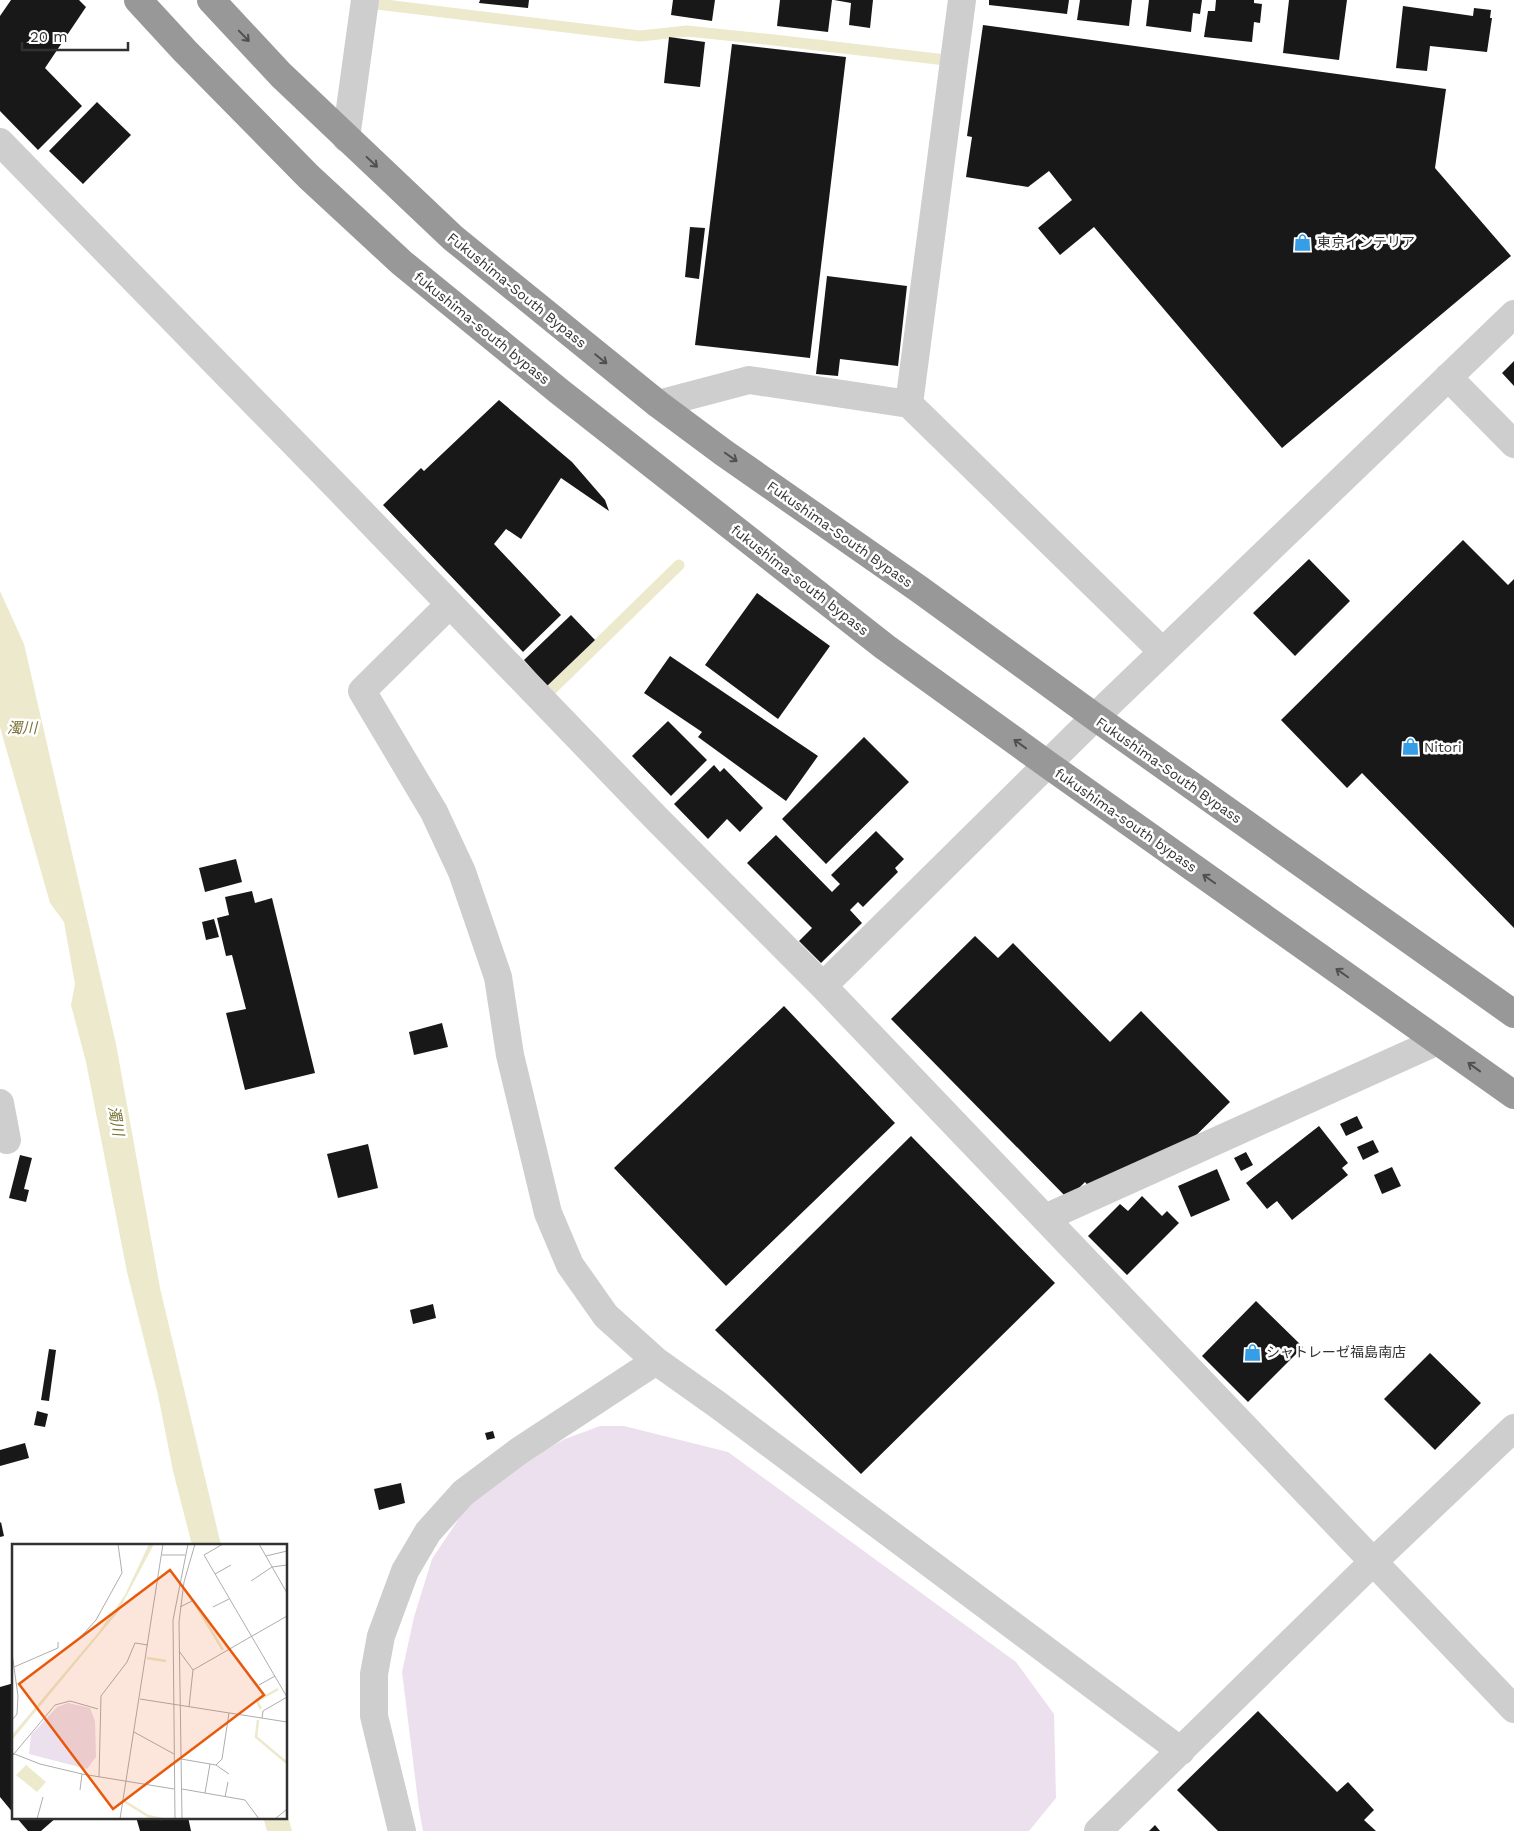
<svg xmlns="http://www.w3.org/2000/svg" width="1514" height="1831" font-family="'Work Sans','Noto Sans JP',sans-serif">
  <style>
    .green { fill: #ede0ee }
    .water { fill: #ede9cc }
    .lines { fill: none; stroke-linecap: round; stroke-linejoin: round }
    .stream { stroke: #ede9cc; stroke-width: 11 }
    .building { fill: #181818 }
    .minor { stroke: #cecece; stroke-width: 28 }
    .highway { stroke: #989898; stroke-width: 28 }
    .oneway { stroke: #505050 }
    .labels { text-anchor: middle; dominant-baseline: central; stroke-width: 5; stroke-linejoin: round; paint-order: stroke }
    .poi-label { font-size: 14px; fill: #313131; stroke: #fff; text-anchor: start }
    .street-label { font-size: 14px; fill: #313131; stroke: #fff }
    .water-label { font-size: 15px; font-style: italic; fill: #7b7234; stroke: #fff }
    .inset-river { fill: none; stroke: #ede9cc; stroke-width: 2.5 }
    .inset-road { fill: none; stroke: #adadad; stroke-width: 1 }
    .view { fill: #e8590c; fill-opacity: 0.15; stroke: #e8590c; stroke-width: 2.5 }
    .inset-edge { fill: none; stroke: #313131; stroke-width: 2.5 }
  </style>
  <rect width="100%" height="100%" fill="#fff"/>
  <path class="green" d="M 600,1426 L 624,1426 L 728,1452 L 1016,1662 L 1054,1714 L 1056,1798 L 1029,1831 L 423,1831 L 419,1809 L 402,1672 L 414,1617 L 432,1559 L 464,1511 L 503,1473 L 565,1439 Z"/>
  <path class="water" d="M 0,591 L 24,644 L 116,1044 L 160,1288 L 221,1545 L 192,1545 L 173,1471 L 158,1395 L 127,1272 L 86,1062 L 71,1005 L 75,984 L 64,922 L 50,903 L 0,727 Z
    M 286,1810 L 292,1831 L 267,1831 L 263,1817 L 286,1817 Z"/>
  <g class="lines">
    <path class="stream" d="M 377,4 L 640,36 L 687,31 L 774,40 L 946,60
      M 546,695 L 679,565"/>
  </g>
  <path class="building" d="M 11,0 L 79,0 L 86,7 L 45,68 L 82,106 L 38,150 L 0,111 L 0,16 Z
    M 480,0 L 529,0 L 528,8 L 479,3 Z
    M 673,0 L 715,0 L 712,21 L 671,15 Z
    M 780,0 L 832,0 L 828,32 L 777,26 Z
    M 834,0 L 873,0 L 870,28 L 849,25 L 851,3 Z
    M 989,0 L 1069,0 L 1067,14 L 989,5 Z
    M 1080,0 L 1132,0 L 1129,26 L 1077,20 Z
    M 1149,0 L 1202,0 L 1200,14 L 1193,13 L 1191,32 L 1146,26 Z
    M 1216,0 L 1254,0 L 1254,3 L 1262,4 L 1260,23 L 1254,22 L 1252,42 L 1204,37 L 1208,11 L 1215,11 Z
    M 1289,0 L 1347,0 L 1339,60 L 1283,53 Z
    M 1403,6 L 1473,16 L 1474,8 L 1491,10 L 1490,18 L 1492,18 L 1487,52 L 1430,46 L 1427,71 L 1396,68 Z
    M 983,25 L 1446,89 L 1435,168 L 1511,256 L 1282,448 L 1094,227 L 1060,255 L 1038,228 L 1072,200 L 1049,171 L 1028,187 L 966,177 L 972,137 L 967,136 Z
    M 669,37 L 705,42 L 700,87 L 664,83 Z
    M 732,44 L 846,57 L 810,358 L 695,345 Z
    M 97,102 L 131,135 L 83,184 L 49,151 Z
    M 690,227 L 705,228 L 699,279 L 685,277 Z
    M 827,276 L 907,286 L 898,366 L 840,359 L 838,376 L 816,374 Z
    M 1514,361 L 1514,386 L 1502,373 Z
    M 499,400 L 572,462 L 605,500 L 609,511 L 561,478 L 521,539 L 506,529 L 494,544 L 561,615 L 523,652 L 383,505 L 421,468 L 424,471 Z
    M 1463,540 L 1508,585 L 1514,579 L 1514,928 L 1362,773 L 1347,788 L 1281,720 Z
    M 1309,559 L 1350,601 L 1295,656 L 1253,613 Z
    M 757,593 L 830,646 L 778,719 L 705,665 Z
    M 571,615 L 595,640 L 547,686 L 524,660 Z
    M 670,656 L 818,756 L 786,801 L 698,737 L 702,732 L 644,693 Z
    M 668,721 L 707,760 L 671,796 L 632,756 Z
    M 864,737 L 909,782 L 826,864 L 782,819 Z
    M 714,765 L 720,772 L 724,768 L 763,808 L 740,832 L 727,819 L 708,839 L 674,804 Z
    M 876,831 L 904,859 L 895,868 L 898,872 L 863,907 L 858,902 L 850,910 L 862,923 L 821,963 L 799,941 L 812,928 L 747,863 L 776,835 L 832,892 L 840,884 L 831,875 Z
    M 236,859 L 242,882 L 205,892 L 199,868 Z
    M 252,891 L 255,903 L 272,898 L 315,1073 L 245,1090 L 226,1013 L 246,1009 L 232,955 L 226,956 L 217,918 L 229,915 L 225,897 Z
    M 214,919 L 219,937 L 206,940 L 202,922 Z
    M 975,936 L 998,958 L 1013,943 L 1110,1042 L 1141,1011 L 1230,1102 L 1182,1149 L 1090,1188 L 1085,1182 L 1068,1199 L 891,1019 Z
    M 784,1006 L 895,1123 L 726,1286 L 614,1168 Z
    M 442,1023 L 448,1047 L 414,1055 L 409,1032 Z
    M 1357,1116 L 1363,1128 L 1346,1136 L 1340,1124 Z
    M 1319,1126 L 1348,1163 L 1342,1168 L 1348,1175 L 1292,1220 L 1277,1201 L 1267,1209 L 1246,1183 Z
    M 911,1136 L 1055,1283 L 861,1474 L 715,1330 Z
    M 1373,1140 L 1379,1152 L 1363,1160 L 1357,1147 Z
    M 368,1144 L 378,1188 L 338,1198 L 327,1154 Z
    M 1246,1152 L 1253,1165 L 1241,1171 L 1234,1158 Z
    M 20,1155 L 32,1158 L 24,1189 L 29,1190 L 26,1202 L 9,1198 Z
    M 1392,1167 L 1401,1186 L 1382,1194 L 1374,1175 Z
    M 1217,1169 L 1230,1200 L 1191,1217 L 1178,1186 Z
    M 1142,1196 L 1162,1216 L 1167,1211 L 1179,1223 L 1127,1275 L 1088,1236 L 1120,1204 L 1128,1211 Z
    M 1256,1301 L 1303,1347 L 1248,1402 L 1202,1356 Z
    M 433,1304 L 436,1318 L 413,1324 L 410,1310 Z
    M 49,1349 L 56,1350 L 49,1401 L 41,1400 Z
    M 1430,1353 L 1481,1403 L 1435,1450 L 1384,1399 Z
    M 37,1411 L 48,1414 L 45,1427 L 34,1425 Z
    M 493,1431 L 495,1438 L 487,1440 L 485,1433 Z
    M 25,1443 L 29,1458 L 0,1466 L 0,1450 Z
    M 401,1483 L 405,1503 L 379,1510 L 374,1489 Z
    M 1,1522 L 4,1536 L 0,1537 L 0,1523 Z
    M 14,1683 L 14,1814 L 0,1797 L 0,1687 Z
    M 1258,1711 L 1337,1792 L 1348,1782 L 1374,1810 L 1364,1820 L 1376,1831 L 1218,1831 L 1177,1790 Z
    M 16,1817 L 57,1817 L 41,1831 L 28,1831 Z
    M 136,1817 L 188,1817 L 191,1831 L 140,1831 Z
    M 1155,1825 L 1160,1831 L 1149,1831 Z"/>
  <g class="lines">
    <path class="minor" d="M 346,138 L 365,0
      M 0,142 L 336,486 L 657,819 L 823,986 L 1514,1709
      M 1448,377 L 1514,444
      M 658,404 L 749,380 L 909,404 L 962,0
      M 909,404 L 1163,652
      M 450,604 L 362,691 L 434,812 L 462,872 L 498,977 L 510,1055 L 548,1213 L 570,1265 L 606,1316 L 656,1361 L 718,1405 L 1181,1751
      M 823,986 L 1095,717 L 1514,314
      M 0,1103 L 7,1140
      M 1045,1218 L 1438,1041
      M 402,1831 L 374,1716 L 374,1674 L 381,1636 L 405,1571 L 428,1532 L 463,1493 L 519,1451 L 656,1361
      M 1098,1831 L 1373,1562 L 1514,1428"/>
    <path class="highway" d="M 138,0 L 185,51 L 309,177 L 402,263 L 560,392 L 885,647 L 1047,764 L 1514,1095
      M 211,0 L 281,75 L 453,238 L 658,404 L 724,453 L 919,589 L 1095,717 L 1514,1014"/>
  </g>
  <defs><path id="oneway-shaft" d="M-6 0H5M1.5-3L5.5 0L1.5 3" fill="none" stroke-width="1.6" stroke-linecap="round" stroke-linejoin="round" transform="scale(1.25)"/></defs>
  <g class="oneway">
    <use href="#oneway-shaft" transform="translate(244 36) rotate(46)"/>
    <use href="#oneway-shaft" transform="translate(372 162) rotate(43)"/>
    <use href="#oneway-shaft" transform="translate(601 359) rotate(39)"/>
    <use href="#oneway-shaft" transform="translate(731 457) rotate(35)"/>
    <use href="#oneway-shaft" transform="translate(1020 744) rotate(-144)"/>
    <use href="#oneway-shaft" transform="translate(1209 879) rotate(-145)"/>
    <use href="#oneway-shaft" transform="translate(1342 973) rotate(-145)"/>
    <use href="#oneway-shaft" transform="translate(1474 1067) rotate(-144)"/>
  </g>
  <defs>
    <symbol id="shop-bare" viewBox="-9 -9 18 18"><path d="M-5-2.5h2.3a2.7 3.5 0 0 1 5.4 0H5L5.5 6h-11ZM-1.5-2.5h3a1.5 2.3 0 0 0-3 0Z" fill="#359ee7" stroke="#fff" stroke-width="2.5" paint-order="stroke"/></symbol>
  </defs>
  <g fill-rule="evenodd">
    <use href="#shop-bare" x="1290" y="230" width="25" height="25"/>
    <use href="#shop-bare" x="1398" y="734" width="25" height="25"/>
    <use href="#shop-bare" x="1240" y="1340" width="25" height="25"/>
  </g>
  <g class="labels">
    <g class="poi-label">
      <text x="1317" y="242">東京インテリア</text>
      <text x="1424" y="747">Nitori</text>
      <text x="1266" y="1352">シャトレーゼ福島南店</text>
    </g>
    <g class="street-label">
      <text transform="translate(517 290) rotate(39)">Fukushima-South Bypass</text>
      <text transform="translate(482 328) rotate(39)">fukushima-south bypass</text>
      <text transform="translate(840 534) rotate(35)">Fukushima-South Bypass</text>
      <text transform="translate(800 580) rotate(38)">fukushima-south bypass</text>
      <text transform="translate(1169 770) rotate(35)">Fukushima-South Bypass</text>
      <text transform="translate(1126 820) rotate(35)">fukushima-south bypass</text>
    </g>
    <g class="water-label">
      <text x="22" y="728">濁川</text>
      <text transform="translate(116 1121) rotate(80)">濁川</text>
    </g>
  </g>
  <g transform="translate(12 1544)">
    <rect width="275" height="275" fill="#fff"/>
    <path d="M 56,159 L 78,164 L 83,177 L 84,213 L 75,225 L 17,210 L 19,191 L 45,163 Z" fill="#ede0ee"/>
    <path d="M 137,0 L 142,0 L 106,68 L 0,196 L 0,191 L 86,89 L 113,51 ZM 14,221 L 34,238 L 25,248 L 4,231 Z" fill="#ede9cc"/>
    <path class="inset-river" d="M 182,58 L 211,106M 135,114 L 154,117M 249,165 L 245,157 L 266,145M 246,176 L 244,193 L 275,219M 112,257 L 136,272 L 150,275"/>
    <path class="inset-road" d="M 211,0 L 192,11 L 275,153 L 251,167 L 250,174M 247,0 L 275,49M 150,11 L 173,11M 254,12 L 275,7M 203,30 L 219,21M 239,37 L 260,23 L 275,21M 168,63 L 182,56M 201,63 L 217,55M 64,98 L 84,76 L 110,29 L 106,0M 167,107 L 181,126 L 275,72M 0,109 L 6,152 L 5,170 L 0,176M 2,123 L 46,104 L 46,98M 247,141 L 263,132M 128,155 L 275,178M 177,163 L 181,126M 122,188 L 162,210M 0,209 L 28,220 L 70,230 L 162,245M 1,211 L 43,161 L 58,157 L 86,165M 169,215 L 204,221 L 210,215 L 217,169M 204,221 L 217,230M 87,233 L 89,152 L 115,118 L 123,99 L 136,101M 170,245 L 233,256 L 247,275M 68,246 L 70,230M 193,249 L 198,220M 213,253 L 216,238M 25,275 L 31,253M 108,275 L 151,0M 163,275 L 161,76 L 176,0M 170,275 L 167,78 L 172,38 L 183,0M 263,275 L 275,265"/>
    <path class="view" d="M 158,26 L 252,151 L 101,265 L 7,140 Z"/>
    <rect width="275" height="275" class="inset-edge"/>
  </g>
  <path d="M22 42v8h106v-8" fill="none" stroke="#313131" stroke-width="2.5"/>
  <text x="30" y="42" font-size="15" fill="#313131" stroke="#ffffff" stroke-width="4" paint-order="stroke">20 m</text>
</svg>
